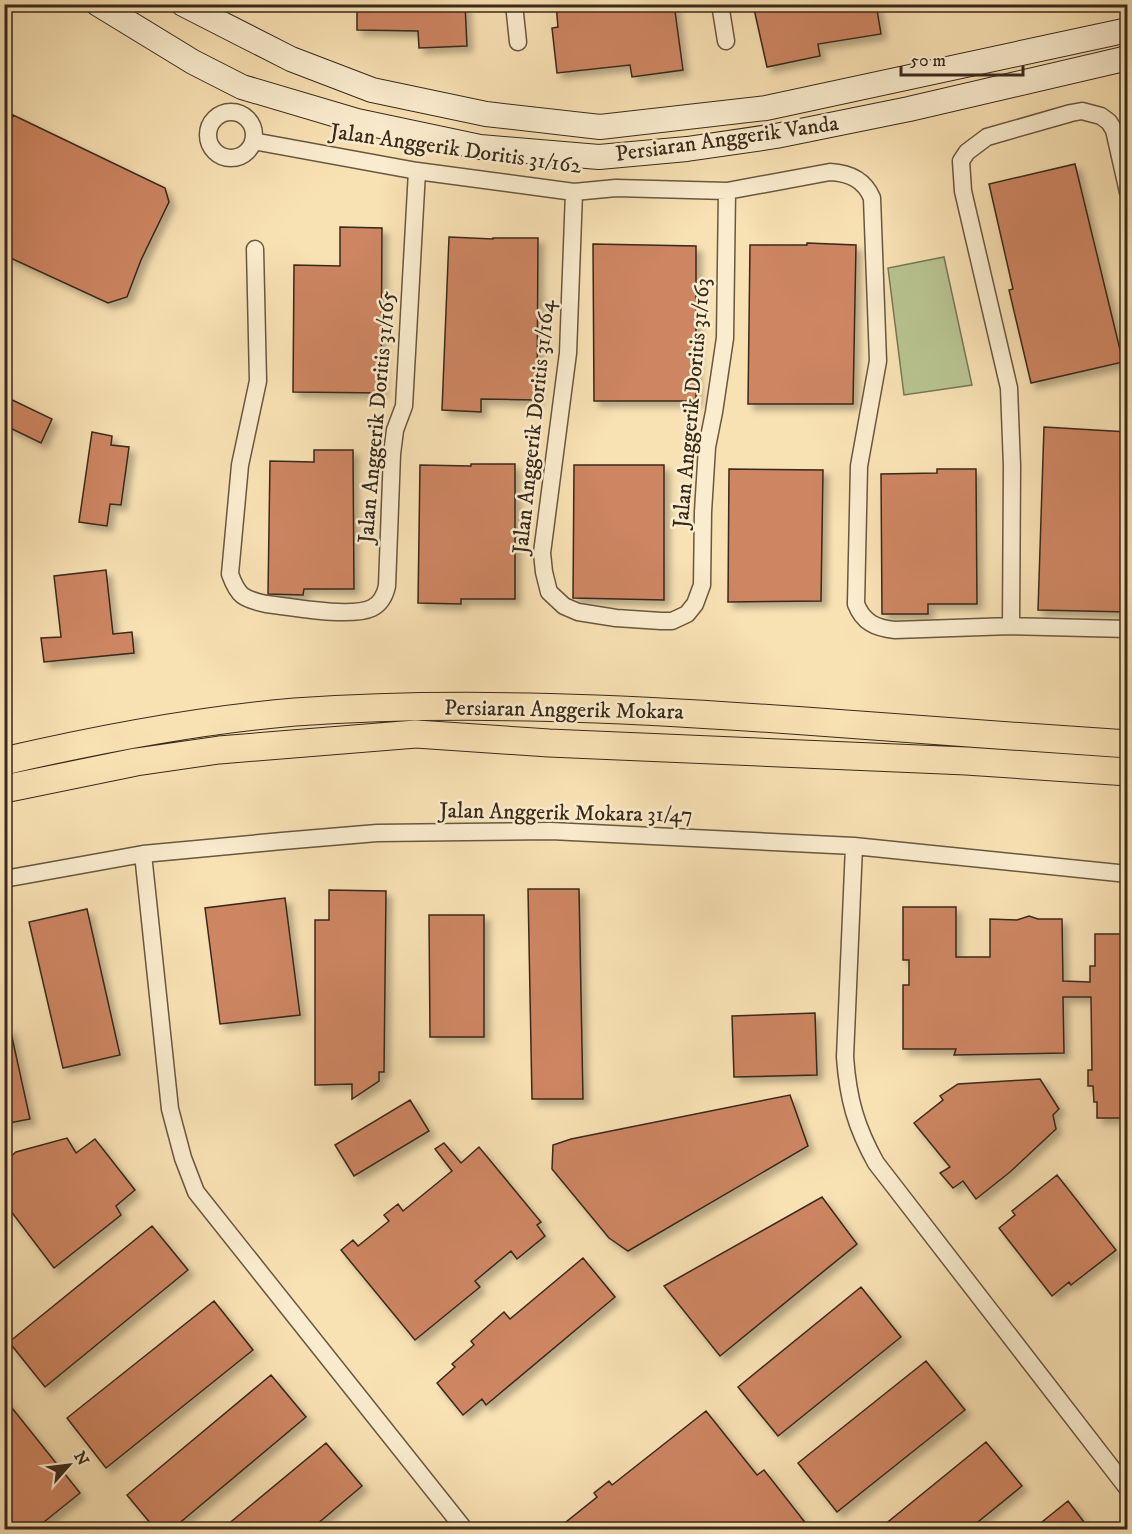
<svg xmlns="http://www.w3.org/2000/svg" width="1132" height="1534" font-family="'IM FELL DW Pica',serif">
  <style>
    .green { fill: #b8c491; stroke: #787656; stroke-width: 1.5 }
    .building { fill: #cd8562; stroke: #39291a; stroke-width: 1.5; filter: url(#shadow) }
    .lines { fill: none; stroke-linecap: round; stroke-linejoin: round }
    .street-casing { stroke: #695740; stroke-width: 19 }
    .secondary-casing { stroke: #39291a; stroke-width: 26 }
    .primary-casing { stroke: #39291a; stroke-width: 29 }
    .street { stroke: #faecce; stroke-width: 16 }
    .secondary { stroke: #faecce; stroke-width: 24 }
    .primary { stroke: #f8e1b3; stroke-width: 27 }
    .labels { text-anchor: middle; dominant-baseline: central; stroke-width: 5; stroke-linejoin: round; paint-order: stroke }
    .street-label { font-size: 22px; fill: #39291a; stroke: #faecce }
  </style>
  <defs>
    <filter id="shadow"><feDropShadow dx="5.5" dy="5.5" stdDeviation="3" flood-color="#0004"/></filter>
  </defs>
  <rect width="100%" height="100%" fill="#f8e1b3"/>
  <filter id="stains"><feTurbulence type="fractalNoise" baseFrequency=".00333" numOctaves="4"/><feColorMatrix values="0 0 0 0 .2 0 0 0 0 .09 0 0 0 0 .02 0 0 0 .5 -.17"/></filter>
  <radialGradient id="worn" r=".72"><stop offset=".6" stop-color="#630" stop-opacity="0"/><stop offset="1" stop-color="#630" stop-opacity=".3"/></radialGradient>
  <path class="green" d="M 944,257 L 972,385 L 904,395 L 888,268 Z"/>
  <path class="building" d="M 357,4 L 465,4 L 467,46 L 419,48 L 418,31 L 357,30 Z
    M 556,4 L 674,4 L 683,70 L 632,77 L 630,65 L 557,73 L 552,28 L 558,27 Z
    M 777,4 L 876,4 L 881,34 L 818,44 L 820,56 L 767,67 L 754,9 Z
    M 13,115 L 165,188 L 169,202 L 141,260 L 127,297 L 108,303 L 4,255 L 4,134 Z
    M 1075,164 L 1123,362 L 1031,383 L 1009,290 L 1013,289 L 989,184 Z
    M 340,227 L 382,228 L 381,393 L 293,392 L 294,265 L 340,266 Z
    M 449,237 L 493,239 L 493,238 L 538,238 L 537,400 L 481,399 L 481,412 L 442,410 Z
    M 807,243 L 856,245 L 853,404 L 748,404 L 750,245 L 807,245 Z
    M 593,244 L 696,246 L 696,401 L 594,401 Z
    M 4,396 L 52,419 L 41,443 L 4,425 Z
    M 1044,427 L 1128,432 L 1128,612 L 1038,610 Z
    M 92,432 L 112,436 L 111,445 L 129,447 L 121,505 L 110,504 L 107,526 L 79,522 Z
    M 314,450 L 353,450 L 354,589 L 304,589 L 303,595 L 268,594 L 270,461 L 314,462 Z
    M 471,464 L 515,464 L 515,599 L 461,599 L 461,604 L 418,603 L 420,465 L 471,466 Z
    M 574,465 L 664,465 L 664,600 L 573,598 Z
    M 729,469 L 823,470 L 821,601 L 728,602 Z
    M 937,469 L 976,469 L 977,604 L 928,604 L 928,614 L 882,614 L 881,474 L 937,473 Z
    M 106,570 L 113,634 L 132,632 L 134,653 L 44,662 L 41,638 L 61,637 L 54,576 Z
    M 528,889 L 579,889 L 583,1099 L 532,1099 Z
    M 329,890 L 386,891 L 384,1072 L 379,1072 L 379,1081 L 352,1099 L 352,1084 L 315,1085 L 315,920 L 329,920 Z
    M 285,898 L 300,1015 L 220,1024 L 205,908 Z
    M 903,907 L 956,907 L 956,957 L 990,957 L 990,919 L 1017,920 L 1029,916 L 1038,919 L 1062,919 L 1063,981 L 1090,982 L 1090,966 L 1095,966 L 1095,934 L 1128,934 L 1128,1118 L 1097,1118 L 1097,1102 L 1094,1102 L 1093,1086 L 1088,1086 L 1088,1070 L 1092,1070 L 1091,997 L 1063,997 L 1064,1053 L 954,1055 L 956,1049 L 903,1049 L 903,985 L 909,985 L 909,960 L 903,960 Z
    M 87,909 L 120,1055 L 63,1068 L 29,922 Z
    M 429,915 L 484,915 L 484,1037 L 430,1037 Z
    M 815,1013 L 817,1075 L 734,1077 L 732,1016 Z
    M 10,1028 L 30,1119 L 4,1124 L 4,1029 Z
    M 1040,1079 L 1059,1109 L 1053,1115 L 1056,1129 L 1010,1172 L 976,1199 L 963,1181 L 953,1188 L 940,1173 L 950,1167 L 914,1123 L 943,1100 L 940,1096 L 958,1084 Z
    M 790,1095 L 808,1146 L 628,1251 L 609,1238 L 552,1169 L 553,1145 L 571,1139 Z
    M 410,1100 L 429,1131 L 354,1176 L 335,1145 Z
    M 67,1138 L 76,1153 L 95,1139 L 135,1190 L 116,1206 L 121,1215 L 54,1268 L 4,1202 L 4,1162 L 16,1152 Z
    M 444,1143 L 461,1163 L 479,1147 L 541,1222 L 537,1225 L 545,1236 L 517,1259 L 511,1251 L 475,1281 L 480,1287 L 415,1340 L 341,1250 L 353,1240 L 358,1246 L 389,1221 L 384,1215 L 398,1204 L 403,1211 L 452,1171 L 435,1149 Z
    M 1057,1175 L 1116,1250 L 1071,1285 L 1069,1282 L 1052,1296 L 999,1228 L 1015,1215 L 1012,1211 Z
    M 822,1197 L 857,1244 L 720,1356 L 664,1286 Z
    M 152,1226 L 188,1270 L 45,1387 L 9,1342 Z
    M 583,1258 L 615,1297 L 486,1405 L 482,1399 L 463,1415 L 437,1383 L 455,1367 L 452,1364 L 474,1345 L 471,1341 L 504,1312 L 510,1319 Z
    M 861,1287 L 901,1337 L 778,1436 L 738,1387 Z
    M 214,1301 L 253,1350 L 106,1468 L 67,1418 Z
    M 926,1361 L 965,1410 L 837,1512 L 798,1463 Z
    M 271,1375 L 306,1417 L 171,1530 L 156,1530 L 127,1495 Z
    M 4,1398 L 80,1493 L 34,1530 L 4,1530 Z
    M 706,1411 L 757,1475 L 764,1470 L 811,1530 L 556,1530 L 597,1497 L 594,1493 L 609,1481 L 612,1485 Z
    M 986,1442 L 1022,1486 L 968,1530 L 878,1530 Z
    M 326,1443 L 362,1486 L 310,1530 L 221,1530 Z
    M 1068,1501 L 1090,1530 L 1032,1530 Z"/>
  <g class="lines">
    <defs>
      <path id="street" d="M 514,4 L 518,42
        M 720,4 L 726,41
        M208 135a23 23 0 1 1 46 0a23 23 0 1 1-46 0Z
        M 253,141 L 417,171 L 574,192 L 616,188 L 727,191 L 830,172 C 849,173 864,179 872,198 L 878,361 L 859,466 L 856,604 C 863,622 875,628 895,630 L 1011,626 L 1128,629
        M 574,192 L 568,353 L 542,553 L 544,572 L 549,592 L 564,606 L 578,612 L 616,618 L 661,621 L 672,621 L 687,614 L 695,604 L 702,585 L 703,512 L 707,447 L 714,412 L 725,338 L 727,191
        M 255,249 L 258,381 L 240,465 L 230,574 C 238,596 243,599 266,604 C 291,607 351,618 372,608 C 380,604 385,595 387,586 L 392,454 L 395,430 L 404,406 L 417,171
        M 1011,626 L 1012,466 L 1009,388 L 963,191 L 961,161 L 967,152 L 987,137 L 1071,113 L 1082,111 L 1101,116 L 1109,122 L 1114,130 L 1128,192
        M 854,846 L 845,1057 C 848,1099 856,1127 876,1163 L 1128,1489
        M 143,854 L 170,1109 L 183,1158 L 196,1192 L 465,1530
        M 4,879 L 143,854 L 282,841 L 377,833 L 551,831 L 854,846 L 1128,874"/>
      <path id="secondary" d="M 98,4 L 193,62 L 242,87 L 357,121 L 480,147 L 599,157 L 687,149 L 776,136 L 909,109 L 1128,58
        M 183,4 L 291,59 L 372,90 L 486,114 L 600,127 L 766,108 L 1128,30"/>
      <path id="primary" d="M 4,761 C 99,739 199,720 295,712 C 465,700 635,709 805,721 C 913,729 1020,737 1128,744
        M 4,789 L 136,762 L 219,750 L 416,734 L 549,743 L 966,761 L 1128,772"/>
    </defs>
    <use href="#street" class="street-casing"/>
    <use href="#secondary" class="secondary-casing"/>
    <use href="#primary" class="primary-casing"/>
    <use href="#street" class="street"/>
    <use href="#secondary" class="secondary"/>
    <use href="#primary" class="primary"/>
  </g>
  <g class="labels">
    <g class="street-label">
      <text transform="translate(727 139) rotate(-8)">Persiaran Anggerik Vanda</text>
      <text transform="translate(456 149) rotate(8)">Jalan Anggerik Doritis 31/162</text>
      <text transform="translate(692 403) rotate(-85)">Jalan Anggerik Doritis 31/163</text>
      <text transform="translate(377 417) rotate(-85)">Jalan Anggerik Doritis 31/165</text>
      <text transform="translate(534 427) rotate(-84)">Jalan Anggerik Doritis 31/164</text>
      <text transform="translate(564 710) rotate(1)">Persiaran Anggerik Mokara</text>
      <text transform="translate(566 813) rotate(1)">Jalan Anggerik Mokara 31/47</text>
    </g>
  </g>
  <rect width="1132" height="1534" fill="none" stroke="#f8e1b3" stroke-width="24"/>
  <rect x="6" y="6" width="1120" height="1522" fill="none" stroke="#39291a" stroke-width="3"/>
  <rect x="12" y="12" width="1108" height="1510" fill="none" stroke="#39291a" stroke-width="1.5"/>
  <g transform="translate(69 1465) rotate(62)" stroke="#faecce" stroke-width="4.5" paint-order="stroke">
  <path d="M0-4.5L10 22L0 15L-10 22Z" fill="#39291a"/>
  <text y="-9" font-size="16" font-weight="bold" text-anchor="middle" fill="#39291a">N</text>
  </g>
  <path d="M901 66v9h122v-9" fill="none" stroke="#39291a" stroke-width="3"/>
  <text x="910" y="66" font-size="18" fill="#39291a" stroke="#faecce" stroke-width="4.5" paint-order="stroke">50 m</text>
  <rect width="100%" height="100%" filter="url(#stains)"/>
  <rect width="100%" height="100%" fill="url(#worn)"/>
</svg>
